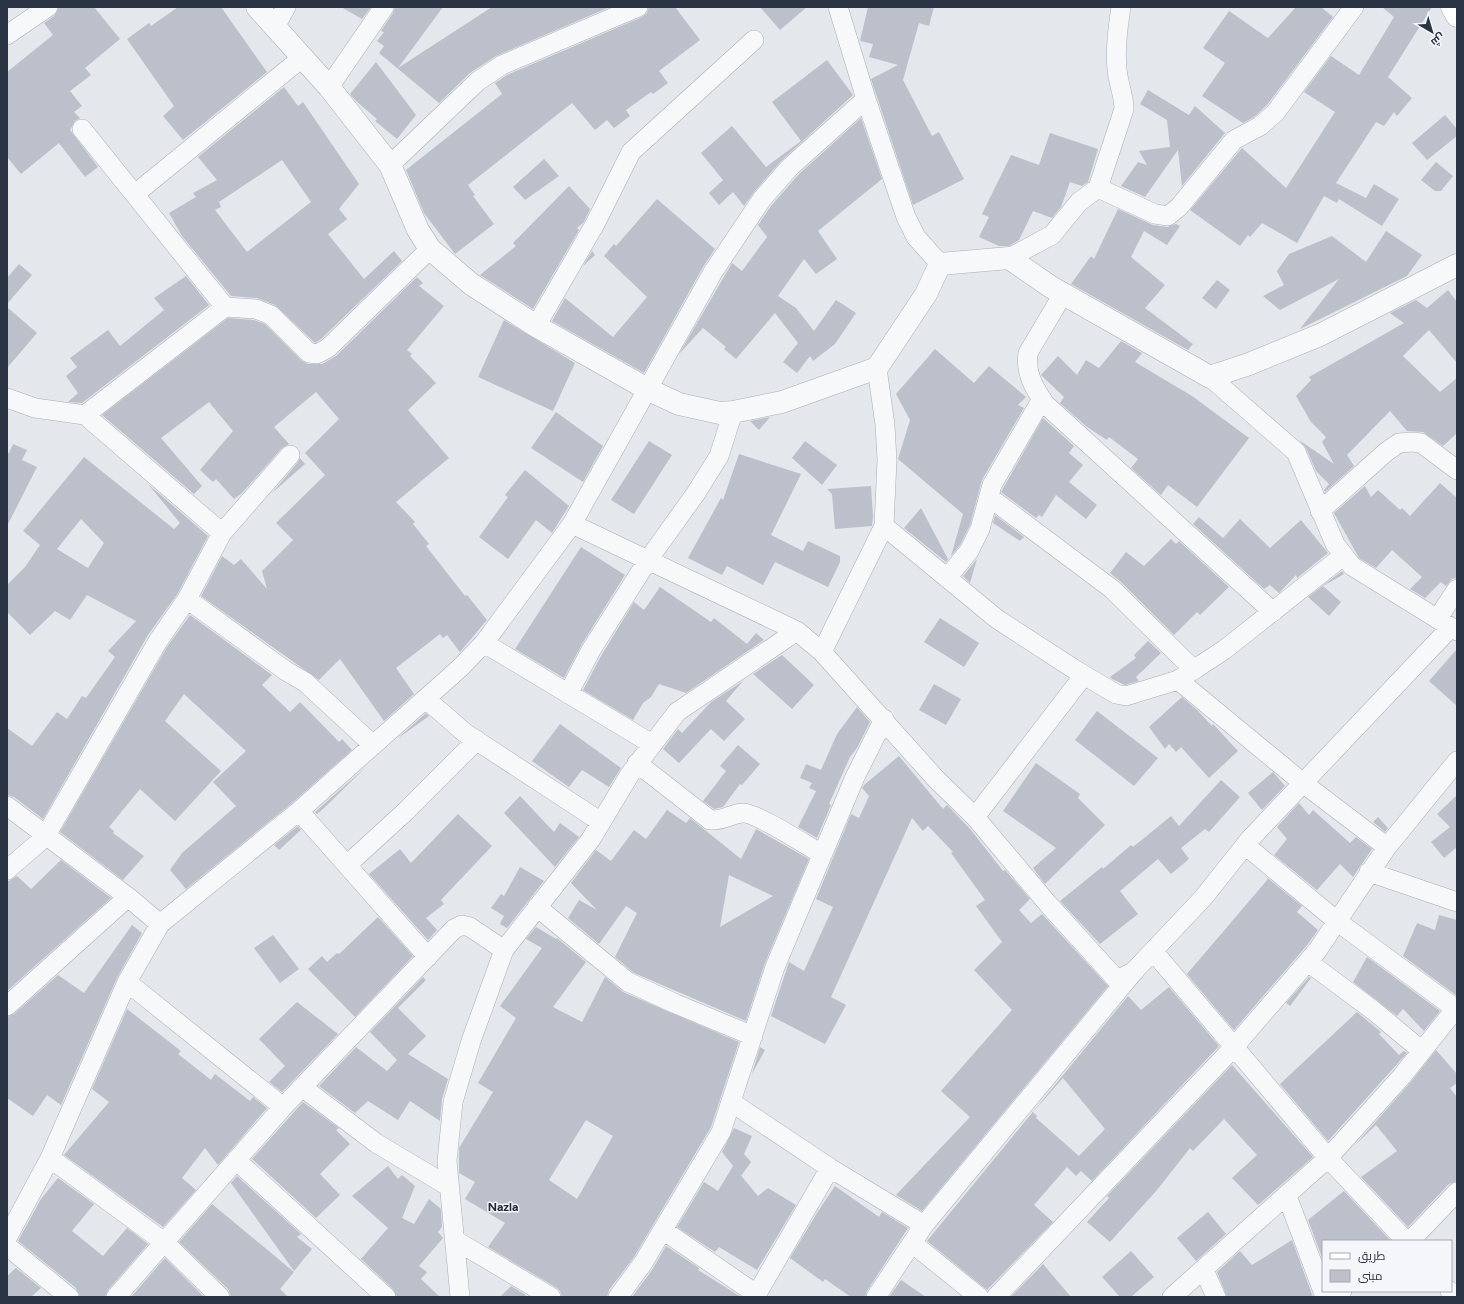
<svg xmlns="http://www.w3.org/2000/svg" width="1464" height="1304" font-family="Figtree,Cairo,sans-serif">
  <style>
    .building { fill: #bbc0ca; fill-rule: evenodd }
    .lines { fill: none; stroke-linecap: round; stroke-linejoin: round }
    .minor-casing { stroke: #a9aeb7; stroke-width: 20 }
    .tertiary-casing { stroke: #a9aeb7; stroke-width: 23 }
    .secondary-casing { stroke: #a9aeb7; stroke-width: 23 }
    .minor { stroke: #f7f8fa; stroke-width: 19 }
    .tertiary { stroke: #f7f8fa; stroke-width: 22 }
    .secondary { stroke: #fff; stroke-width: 22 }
    .labels { text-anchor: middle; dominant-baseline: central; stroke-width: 3; stroke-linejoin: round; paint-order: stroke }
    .neighbourhood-label { font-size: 12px; font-weight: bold; fill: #1d2536; stroke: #f4f6f9 }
  </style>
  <rect width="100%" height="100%" fill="#e4e7ec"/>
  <path class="building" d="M 59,7 L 94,7 L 120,39 L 85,68 L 91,75 L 70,91 L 82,106 L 74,112 L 80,118 L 75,121 L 70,130 L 98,167 L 85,177 L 59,143 L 21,174 L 7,157 L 7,72 L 53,35 L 44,23 L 54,16 Z
    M 178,7 L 221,7 L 267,72 L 183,140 L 163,116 L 174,106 L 127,39 L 149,23 L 151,26 Z
    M 341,7 L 371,7 L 362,19 Z
    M 395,7 L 443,7 L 398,68 L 492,7 L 610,7 L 496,56 L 470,73 L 439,103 L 379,53 L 384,46 L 377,41 L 384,32 L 381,31 L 393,13 Z
    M 649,7 L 675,7 L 700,40 L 659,71 L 668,83 L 653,94 L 651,92 L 626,110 L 630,116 L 614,128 L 607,120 L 595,130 L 572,103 L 468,185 L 475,195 L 473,196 L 494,224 L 455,254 L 424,213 L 406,170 L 502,94 L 495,83 L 507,75 L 642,17 L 647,13 Z
    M 760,7 L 807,7 L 780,30 Z
    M 868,7 L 934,7 L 929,26 L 919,23 L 903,80 L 932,136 L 939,132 L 964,179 L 913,205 L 871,79 L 898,65 L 869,57 L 873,44 L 860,41 Z
    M 1296,7 L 1321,7 L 1333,17 L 1267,105 L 1254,117 L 1243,123 L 1202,96 L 1225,63 L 1203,48 L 1229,11 L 1268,38 Z
    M 1382,7 L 1432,7 L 1388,77 L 1412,98 L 1397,116 L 1394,112 L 1384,126 L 1376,122 L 1336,183 L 1366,198 L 1374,184 L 1399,199 L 1382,226 L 1339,199 L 1337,203 L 1324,196 L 1297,243 L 1262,223 L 1250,237 L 1248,235 L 1240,246 L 1190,210 L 1242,148 L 1286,188 L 1335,112 L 1304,92 L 1331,56 L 1359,75 L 1394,17 Z
    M 827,60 L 853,95 L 782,160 L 754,192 L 744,206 L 733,192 L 719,205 L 709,193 L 723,180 L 701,153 L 732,126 L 766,167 L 801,141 L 772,102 Z
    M 376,62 L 416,115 L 397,139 L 375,121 L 377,119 L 356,101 L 350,94 Z
    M 284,87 L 298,106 L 303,102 L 359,184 L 339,209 L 347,219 L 328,234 L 364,279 L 394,251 L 402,261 L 321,339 L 315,343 L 275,305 L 257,298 L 231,296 L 182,236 L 169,213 L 196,197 L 193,193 L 217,180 L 198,157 ZM 282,160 L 311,202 L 247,252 L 215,210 L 221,207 L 219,202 Z
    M 1148,90 L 1189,115 L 1195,106 L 1225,133 L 1182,186 L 1178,150 L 1145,197 L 1121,186 L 1138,162 L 1147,165 L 1139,151 L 1170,147 L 1167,120 L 1140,104 Z
    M 1445,115 L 1457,129 L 1457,136 L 1427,160 L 1412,143 Z
    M 861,118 L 882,179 L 818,231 L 837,259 L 816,274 L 804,259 L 778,296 L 796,308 L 814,331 L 836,300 L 856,313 L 835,344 L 813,361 L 810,356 L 797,373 L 783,362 L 798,343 L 775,313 L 736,359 L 724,349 L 726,347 L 703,328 L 679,354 L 732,263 L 742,271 L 767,237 L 758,225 L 771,206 L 798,175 Z
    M 1050,133 L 1098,149 L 1088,182 L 1082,186 L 1070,182 L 1061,207 L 1052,218 L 1033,211 L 1019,240 L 1009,246 L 999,246 L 979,237 L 989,217 L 982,214 L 1011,155 L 1039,165 Z
    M 544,159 L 559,176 L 525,200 L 513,187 Z
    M 1436,162 L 1453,176 L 1441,191 L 1435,191 L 1421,180 Z
    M 569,186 L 590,209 L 584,222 L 577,228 L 579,230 L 533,309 L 480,275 L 516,246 L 513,243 Z
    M 657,199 L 715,249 L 703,267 L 644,373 L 552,321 L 565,298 L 613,337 L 647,297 L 604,256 L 614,244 L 616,246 Z
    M 1118,209 L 1153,225 L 1167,227 L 1176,224 L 1180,226 L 1167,245 L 1144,231 L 1131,257 L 1165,285 L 1145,308 L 1193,344 L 1188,350 L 1071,284 L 1091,256 L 1094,259 Z
    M 1386,231 L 1422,255 L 1407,276 L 1300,329 L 1339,279 L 1280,310 L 1263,296 L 1284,285 L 1277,271 L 1289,254 L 1332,236 L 1366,262 Z
    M 592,251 L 595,255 L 583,266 Z
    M 19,264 L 32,275 L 7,304 L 7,278 Z
    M 186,276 L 209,305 L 82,403 L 68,402 L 78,393 L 66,376 L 77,367 L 70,358 L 108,330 L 120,346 L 164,310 L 154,298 Z
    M 417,277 L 423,283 L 419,286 L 444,306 L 407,350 L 412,354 L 410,356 L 436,383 L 408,410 L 449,458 L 396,502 L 415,522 L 413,524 L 429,544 L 426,546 L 465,596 L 467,595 L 487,620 L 460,652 L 447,635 L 443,638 L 440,634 L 396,668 L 414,694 L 384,721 L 340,659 L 319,680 L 201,596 L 222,556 L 234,565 L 241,559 L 267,589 L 262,571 L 293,540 L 276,523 L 325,475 L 305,453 L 339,419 L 316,392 L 274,427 L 289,444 L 282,448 L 242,493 L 234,499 L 216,479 L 213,482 L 200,470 L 233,431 L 209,402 L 161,438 L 202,486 L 194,494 L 102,415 L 228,318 L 254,320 L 265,324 L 302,361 L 308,364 L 322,364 L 336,356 Z
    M 1217,280 L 1230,290 L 1216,309 L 1202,298 Z
    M 1448,290 L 1457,302 L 1457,363 L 1429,330 L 1403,356 L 1440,392 L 1457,378 L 1457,433 L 1443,446 L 1423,432 L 1407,431 L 1390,411 L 1347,455 L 1354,466 L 1325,492 L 1324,490 L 1329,484 L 1316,471 L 1306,448 L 1299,440 L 1334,464 L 1322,442 L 1326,437 L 1311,422 L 1296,396 L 1311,380 L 1309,377 L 1404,323 L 1390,313 L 1416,300 L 1427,308 Z
    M 7,307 L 37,333 L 7,368 Z
    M 504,320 L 575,363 L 553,411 L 478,377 Z
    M 1121,341 L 1142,353 L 1135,362 L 1192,396 L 1249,438 L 1197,507 L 1168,485 L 1161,495 L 1131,468 L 1138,459 L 1109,437 L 1107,440 L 1087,427 L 1060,403 L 1064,397 L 1041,375 L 1058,356 L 1077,375 L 1086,360 L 1099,368 Z
    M 935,349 L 974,383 L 989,366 L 1026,397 L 1018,405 L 1024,408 L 982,480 L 970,525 L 960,545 L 951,556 L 963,514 L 898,459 L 910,420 L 896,394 Z
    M 556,412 L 603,446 L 583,482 L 531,448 Z
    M 770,417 L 759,430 L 750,421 Z
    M 1043,418 L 1074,446 L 1069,453 L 1083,465 L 1069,482 L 1097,505 L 1086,519 L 1056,495 L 1042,517 L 1039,515 L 1036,518 L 1001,492 Z
    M 649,441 L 672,455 L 634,514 L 611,500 Z
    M 805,441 L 837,465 L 822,485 L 792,458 Z
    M 13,444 L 27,450 L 22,460 L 37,467 L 7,526 L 7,452 L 9,453 Z
    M 739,454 L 801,474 L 771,535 L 803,551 L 808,541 L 840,556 L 840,562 L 828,587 L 775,562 L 763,585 L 727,566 L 722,575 L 688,558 L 721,498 L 723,500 Z
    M 84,457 L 174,529 L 180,523 L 148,484 L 208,536 L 178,593 L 148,635 L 43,819 L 14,797 L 7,795 L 7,728 L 32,746 L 57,712 L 67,719 L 82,696 L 86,698 L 115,657 L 108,651 L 136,621 L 87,595 L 70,620 L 55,611 L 30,635 L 7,612 L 7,585 L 25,567 L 40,545 L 23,531 ZM 81,519 L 104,543 L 88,568 L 57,549 Z
    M 300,458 L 305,464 L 272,493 L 298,462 Z
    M 525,470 L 569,506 L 552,533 L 536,520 L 508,559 L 479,537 L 508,497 L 505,495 Z
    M 1440,483 L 1457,498 L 1457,578 L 1452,579 L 1446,586 L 1441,582 L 1425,598 L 1410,589 L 1422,577 L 1392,550 L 1376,568 L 1359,558 L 1334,513 L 1365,486 L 1371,497 L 1378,490 L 1400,510 L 1402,508 L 1410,516 Z
    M 871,486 L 873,516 L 872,526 L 835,529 L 832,494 L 827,489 Z
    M 921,508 L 948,559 L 946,562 L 904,528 Z
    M 995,515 L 1024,537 L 1020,541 L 993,523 Z
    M 1199,517 L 1223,538 L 1240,519 L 1270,548 L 1301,520 L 1328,553 L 1297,578 L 1296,575 L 1279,593 L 1270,585 L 1264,589 L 1193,524 Z
    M 1171,539 L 1176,544 L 1179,541 L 1229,587 L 1200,615 L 1197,612 L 1174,635 L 1120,581 L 1110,573 L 1126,552 L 1144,566 Z
    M 581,547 L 625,575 L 582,644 L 564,678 L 515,649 Z
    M 977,559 L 970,583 L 963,576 Z
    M 1342,571 L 1344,574 L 1323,586 L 1341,602 L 1329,616 L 1308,597 Z
    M 660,587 L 711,622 L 714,618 L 747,644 L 756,633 L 764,640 L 686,693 L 659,684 L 651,697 L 643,703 L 633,720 L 583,690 L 601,656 L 634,602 L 644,610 Z
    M 190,615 L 272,675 L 262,685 L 290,712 L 300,702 L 339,742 L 342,739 L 352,750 L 292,803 L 186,889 L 170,870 L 182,853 L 236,806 L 213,782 L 246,751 L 184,694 L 165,721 L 221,771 L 175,821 L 140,789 L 109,827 L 114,831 L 113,833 L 144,856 L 123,880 L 60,832 L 167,647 Z
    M 940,618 L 979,643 L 964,667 L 924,642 Z
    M 1148,641 L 1161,653 L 1136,677 L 1139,681 L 1125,685 L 1112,679 L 1110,677 L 1136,658 L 1134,655 Z
    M 1457,649 L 1457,706 L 1429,681 Z
    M 782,655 L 814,685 L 792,709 L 753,674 Z
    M 743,681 L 726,701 L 745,719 L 724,741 L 711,729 L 679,763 L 663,749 L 678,729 L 682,733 L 711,702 Z
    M 934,684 L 961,699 L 946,725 L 919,710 Z
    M 1182,697 L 1198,711 L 1212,726 L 1213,724 L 1238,751 L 1209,778 L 1181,747 L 1176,752 L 1169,744 L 1165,749 L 1149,727 Z
    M 857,707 L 870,722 L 857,748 L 850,757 L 829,804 L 831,805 L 817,838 L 798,827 L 816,791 L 809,788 L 812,783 L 800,778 L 806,764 L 821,770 L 837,734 Z
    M 1097,711 L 1158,758 L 1134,786 L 1075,740 Z
    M 426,713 L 429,716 L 397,739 Z
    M 560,724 L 621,768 L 609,787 L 582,770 L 569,787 L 532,761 Z
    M 738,745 L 760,764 L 742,785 L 740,784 L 723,807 L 714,809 L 703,801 L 726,771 L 720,766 Z
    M 899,756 L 943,809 L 947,805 L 971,830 L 1003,871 L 1005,870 L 1030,899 L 1019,910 L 1031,923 L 1042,914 L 1108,986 L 922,1211 L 896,1195 L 970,1117 L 941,1091 L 1012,1010 L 974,970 L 1002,942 L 976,906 L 985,900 L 951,853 L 953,852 L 928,826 L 923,831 L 912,818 L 831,997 L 846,1005 L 825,1044 L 771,1016 L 789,962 L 804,971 L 833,907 L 816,899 L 851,814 L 859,818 L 869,796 L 862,788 L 864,785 Z
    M 1036,763 L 1080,794 L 1078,798 L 1105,825 L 1045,884 L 1033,868 L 1056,848 L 1003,811 Z
    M 367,766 L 324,808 L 317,814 L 315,812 Z
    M 1273,772 L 1285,786 L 1262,810 L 1248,793 Z
    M 1221,780 L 1240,797 L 1209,832 L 1205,829 L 1181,848 L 1189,859 L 1171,874 L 1158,859 L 1120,891 L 1138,914 L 1100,944 L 1060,901 L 1102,867 L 1103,869 L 1131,845 L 1133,847 L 1171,816 L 1179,826 Z
    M 1457,795 L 1457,847 L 1444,858 L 1431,842 L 1450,827 L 1437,814 Z
    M 520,796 L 554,832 L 560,823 L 579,837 L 555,867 L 504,813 Z
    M 1299,803 L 1309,815 L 1313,810 L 1350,843 L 1356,837 L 1372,849 L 1353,877 L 1340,864 L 1317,890 L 1274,855 L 1287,839 L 1277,827 Z
    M 667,810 L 686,823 L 690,818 L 741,859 L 756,829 L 809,859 L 765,963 L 746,1021 L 634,973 L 615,957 L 637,913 L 626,906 L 599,944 L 568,918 L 579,900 L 597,910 L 571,883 L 596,850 L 611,861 L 634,830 L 646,839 ZM 729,875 L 773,896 L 720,927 Z
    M 458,814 L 492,846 L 441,900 L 444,904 L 426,918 L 437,930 L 428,940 L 369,874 L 400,849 L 411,863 Z
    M 1378,817 L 1388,828 L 1385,832 L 1373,822 Z
    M 298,826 L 301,830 L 279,850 L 274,845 Z
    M 61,860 L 111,898 L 7,991 L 7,882 L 17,876 L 31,889 Z
    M 520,867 L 544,881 L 507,928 L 500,924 L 504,916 L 491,908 L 501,894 L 504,896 Z
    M 1264,875 L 1302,906 L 1297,912 L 1318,930 L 1308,944 L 1234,1030 L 1180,966 L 1187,974 L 1268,879 Z
    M 1439,915 L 1457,920 L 1457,996 L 1403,956 L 1417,923 L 1435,930 Z
    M 378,917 L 413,956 L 355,1017 L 308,969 L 322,956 L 327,962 L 337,953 L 339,954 Z
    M 132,925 L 142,933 L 117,978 L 61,1105 L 47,1095 L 33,1116 L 7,1098 L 7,1017 L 14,1014 L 58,975 L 84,993 Z
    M 536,927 L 556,939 L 557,938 L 586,962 L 553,1007 L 582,1022 L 605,977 L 623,992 L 739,1042 L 711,1127 L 634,1257 L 609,1290 L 607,1297 L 562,1297 L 560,1291 L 557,1288 L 488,1247 L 505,1223 L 465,1199 L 475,1182 L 459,1173 L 459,1148 L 493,1092 L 478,1083 L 516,1018 L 500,1006 L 542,948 L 526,939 ZM 586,1120 L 613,1136 L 577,1199 L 549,1180 Z
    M 273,935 L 299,969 L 280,983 L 254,948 Z
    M 1367,957 L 1440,1011 L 1424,1031 L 1403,1009 L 1397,1016 L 1353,982 Z
    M 423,977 L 426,980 L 398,1008 L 426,1036 L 408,1054 L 448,1079 L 442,1099 L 440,1121 L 410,1101 L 398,1120 L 368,1101 L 355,1113 L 319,1086 L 356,1047 L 387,1071 L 397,1060 L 370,1032 Z
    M 1309,977 L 1311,978 L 1290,1006 L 1286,1003 Z
    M 1169,987 L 1219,1046 L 1092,1181 L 1081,1171 L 1076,1176 L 1067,1167 L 1034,1205 L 1053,1222 L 987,1290 L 927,1241 L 1128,996 L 1141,1010 ZM 1063,1078 L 1105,1129 L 1079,1156 L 1036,1118 L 1037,1116 L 1033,1112 Z
    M 297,1002 L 338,1034 L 282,1092 L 269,1082 L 285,1066 L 259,1039 Z
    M 127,1009 L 181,1051 L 178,1054 L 211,1080 L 215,1074 L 250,1101 L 253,1097 L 267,1108 L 218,1165 L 205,1148 L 182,1178 L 196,1190 L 163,1227 L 64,1155 L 109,1102 L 92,1089 Z
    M 1357,1012 L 1381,1032 L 1379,1034 L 1399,1055 L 1404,1051 L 1407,1053 L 1328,1141 L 1280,1084 Z
    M 760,1047 L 765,1050 L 752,1074 Z
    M 1436,1050 L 1457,1074 L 1457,1083 L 1450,1088 L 1457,1097 L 1457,1181 L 1449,1184 L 1408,1227 L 1361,1177 L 1397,1151 L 1376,1125 L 1355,1145 L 1410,1083 Z
    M 1232,1065 L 1313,1157 L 1258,1205 L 1232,1178 L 1257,1155 L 1224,1119 L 1193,1151 L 1190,1148 L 1157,1190 L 1110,1242 L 1087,1222 L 1109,1198 L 1107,1196 Z
    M 303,1102 L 339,1128 L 336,1130 L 350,1144 L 320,1174 L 340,1195 L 316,1218 L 252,1159 Z
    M 734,1128 L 752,1136 L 744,1154 L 751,1162 L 741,1176 L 722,1152 Z
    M 388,1166 L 398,1179 L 402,1175 L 415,1186 L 402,1218 L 414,1224 L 429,1199 L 441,1209 L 442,1227 L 438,1232 L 443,1238 L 419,1266 L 427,1272 L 421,1279 L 440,1297 L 397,1297 L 393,1289 L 361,1259 L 388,1228 L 352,1196 Z
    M 733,1166 L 758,1196 L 768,1188 L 796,1205 L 757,1270 L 719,1247 L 715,1252 L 677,1227 L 704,1182 L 718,1191 Z
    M 237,1176 L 301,1234 L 297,1237 L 312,1249 L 294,1271 L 231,1183 Z
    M 58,1178 L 94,1204 L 72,1231 L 103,1256 L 127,1228 L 148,1244 L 108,1290 L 105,1297 L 80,1297 L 76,1288 L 18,1241 L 41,1199 Z
    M 835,1186 L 879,1217 L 882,1212 L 908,1228 L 867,1291 L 865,1297 L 851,1297 L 825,1279 L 823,1282 L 790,1258 L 817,1213 Z
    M 1344,1191 L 1391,1241 L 1323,1241 L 1323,1260 L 1308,1220 Z
    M 212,1204 L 294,1272 L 280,1289 L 288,1297 L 231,1297 L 228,1289 L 179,1242 Z
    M 1208,1212 L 1226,1234 L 1196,1261 L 1177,1238 Z
    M 1292,1240 L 1313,1297 L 1227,1297 L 1217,1272 L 1240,1251 L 1252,1265 Z
    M 666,1246 L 699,1268 L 698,1270 L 741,1297 L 632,1297 L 652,1270 Z
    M 1131,1251 L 1154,1277 L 1131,1297 L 1120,1297 L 1102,1277 Z
    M 165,1258 L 204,1297 L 131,1297 Z
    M 1043,1264 L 1071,1297 L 1011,1297 Z
    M 16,1268 L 41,1288 L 31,1297 L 7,1297 L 7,1276 Z
    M 901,1280 L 926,1297 L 889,1297 Z
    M 511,1286 L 526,1295 L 524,1297 L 500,1297 Z"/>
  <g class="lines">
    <defs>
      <path id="minor" d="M 838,7 L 866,99 L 906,217 L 916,237 L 940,264
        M 275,27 L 286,7
        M 7,35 L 48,7
        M 329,87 L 384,7
        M 82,129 L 225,307 L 256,309 L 271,315 L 309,353 L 317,354 L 328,348 L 430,249
        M 390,165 L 478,81 L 502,65 L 638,7
        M 1098,188 L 1155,214 L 1168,216 L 1179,207 L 1234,140 L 1260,126 L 1275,113 L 1354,7
        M 135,194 L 303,57
        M 1009,258 L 1052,235 L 1079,202 L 1098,188 L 1124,109 C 1124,95 1118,83 1117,69 C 1115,48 1118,28 1121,7
        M 1063,294 L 1028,353 C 1025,373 1034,388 1045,404 L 1273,612
        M 536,326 L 595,224 L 631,152 L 754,40
        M 1210,377 L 1296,452 L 1335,544 L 1352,566 L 1457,631
        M 7,398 L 35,408 L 85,415 L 222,533
        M 85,415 L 225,307
        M 989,497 L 1112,589 L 1194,670
        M 1320,511 L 1386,452 L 1399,443 L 1412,442 L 1421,443 L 1457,470
        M 572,524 L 797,631 L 822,652 L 936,779 L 975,817 L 1048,904 L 1117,980 L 1135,971
        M 884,526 L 997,619 L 1074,669 L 1116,694 L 1126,696 L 1178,680 L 1224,650 L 1343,556
        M 947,578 L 969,551 L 980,529 L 992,485 L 1042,399
        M 187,599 L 286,671 L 305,682 L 373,745
        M 1438,618 L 1457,589
        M 484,643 L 652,744
        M 822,652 L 884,526 L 887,460 L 885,425 L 877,368
        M 1178,680 L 1303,783 L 1387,847
        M 568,694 L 591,650 L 648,560 L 696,493 L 719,456 L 733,412
        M 426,699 L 465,733 L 601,822
        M 637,763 L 710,820 C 725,821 732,813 743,813 C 755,812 809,847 822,854
        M 7,806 L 128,897 L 160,924
        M 299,811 L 428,957
        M 975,817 L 1084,675
        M 1245,845 L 1338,922 L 1456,1009
        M 347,865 L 406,811 L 477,740
        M 7,870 L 45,837 L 158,641 L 187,599 L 222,533 L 290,455
        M 1369,872 L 1457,902
        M 537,907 L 628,982 L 676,1004 L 753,1036
        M 1153,951 L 1328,1158 L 1406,1241
        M 1308,962 L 1374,1011 L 1422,1051
        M 127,982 L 283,1107
        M 7,1006 L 128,897
        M 302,1087 L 376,1143 L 448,1186
        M 731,1102 L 830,1168 L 924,1225
        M 50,1158 L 164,1242 L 220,1297
        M 236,1160 L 386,1297
        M 1287,1196 L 1325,1297
        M 663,1230 L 756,1294
        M 7,1238 L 50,1158 L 127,982 L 160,924 L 299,811 L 460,668 L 484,643 L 572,524 L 713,272 L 762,199 L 790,167 L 866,99
        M 455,1240 L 551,1297
        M 1410,1241 L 1457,1192
        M 912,1243 L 979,1297
        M 7,1246 L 69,1297
        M 1204,1270 L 1216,1297
        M 1450,1291 L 1456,1297
        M 116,1297 L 283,1107 L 454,929 L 462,925 L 470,927 L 504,950
        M 460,1297 L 447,1161 L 453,1102 L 471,1041 L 504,950 L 591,839 L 630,774 L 677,712 L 797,631
        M 618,1297 L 643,1263 L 721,1132 L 775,967 L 855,777 L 884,719
        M 755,1297 L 830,1168
        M 876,1297 L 924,1225 L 1135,970 L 1203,898 L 1250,839 L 1451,627
        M 996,1297 L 1233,1048 L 1317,951 L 1387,847 L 1457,761
        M 1172,1297 L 1328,1158 L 1402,1076 L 1457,1007
        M 1334,1297 L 1342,1291"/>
      <path id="tertiary" d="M 257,7 L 329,87 L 390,165 L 418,230 L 430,249 L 471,284 L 536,326 L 649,390 L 679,404 L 720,413 L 733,412 L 782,402 L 877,368 L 926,294 L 940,264 L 1009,258 L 1051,287 L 1210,377 L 1249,364 L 1320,335 L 1457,265"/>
      <path id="secondary" d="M 1452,7 L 1457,16"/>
    </defs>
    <use href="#minor" class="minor-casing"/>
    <use href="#tertiary" class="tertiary-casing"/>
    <use href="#secondary" class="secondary-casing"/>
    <use href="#minor" class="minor"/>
    <use href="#tertiary" class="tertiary"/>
    <use href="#secondary" class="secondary"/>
  </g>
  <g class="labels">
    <g class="neighbourhood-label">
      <text x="503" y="1207">Nazla</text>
    </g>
  </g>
  <rect width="1464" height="1304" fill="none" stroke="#2b3445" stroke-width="16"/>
  <rect x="1322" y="1240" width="130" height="52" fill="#f4f6f9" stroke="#a4a8b1"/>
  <rect x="1330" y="1253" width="20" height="6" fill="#ffffff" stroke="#a4a8b1"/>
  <text x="1358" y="1260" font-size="12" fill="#2b3445">طريق</text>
  <rect x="1330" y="1270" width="20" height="12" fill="#bbc0ca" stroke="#a4a8b1"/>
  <text x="1358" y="1280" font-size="12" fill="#2b3445">مبنى</text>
  <g transform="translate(1432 32) rotate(142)" stroke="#f4f6f9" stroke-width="3" paint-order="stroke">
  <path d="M0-3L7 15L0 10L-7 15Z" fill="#2b3445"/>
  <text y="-6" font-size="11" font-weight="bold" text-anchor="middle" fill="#2b3445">ش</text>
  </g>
</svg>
